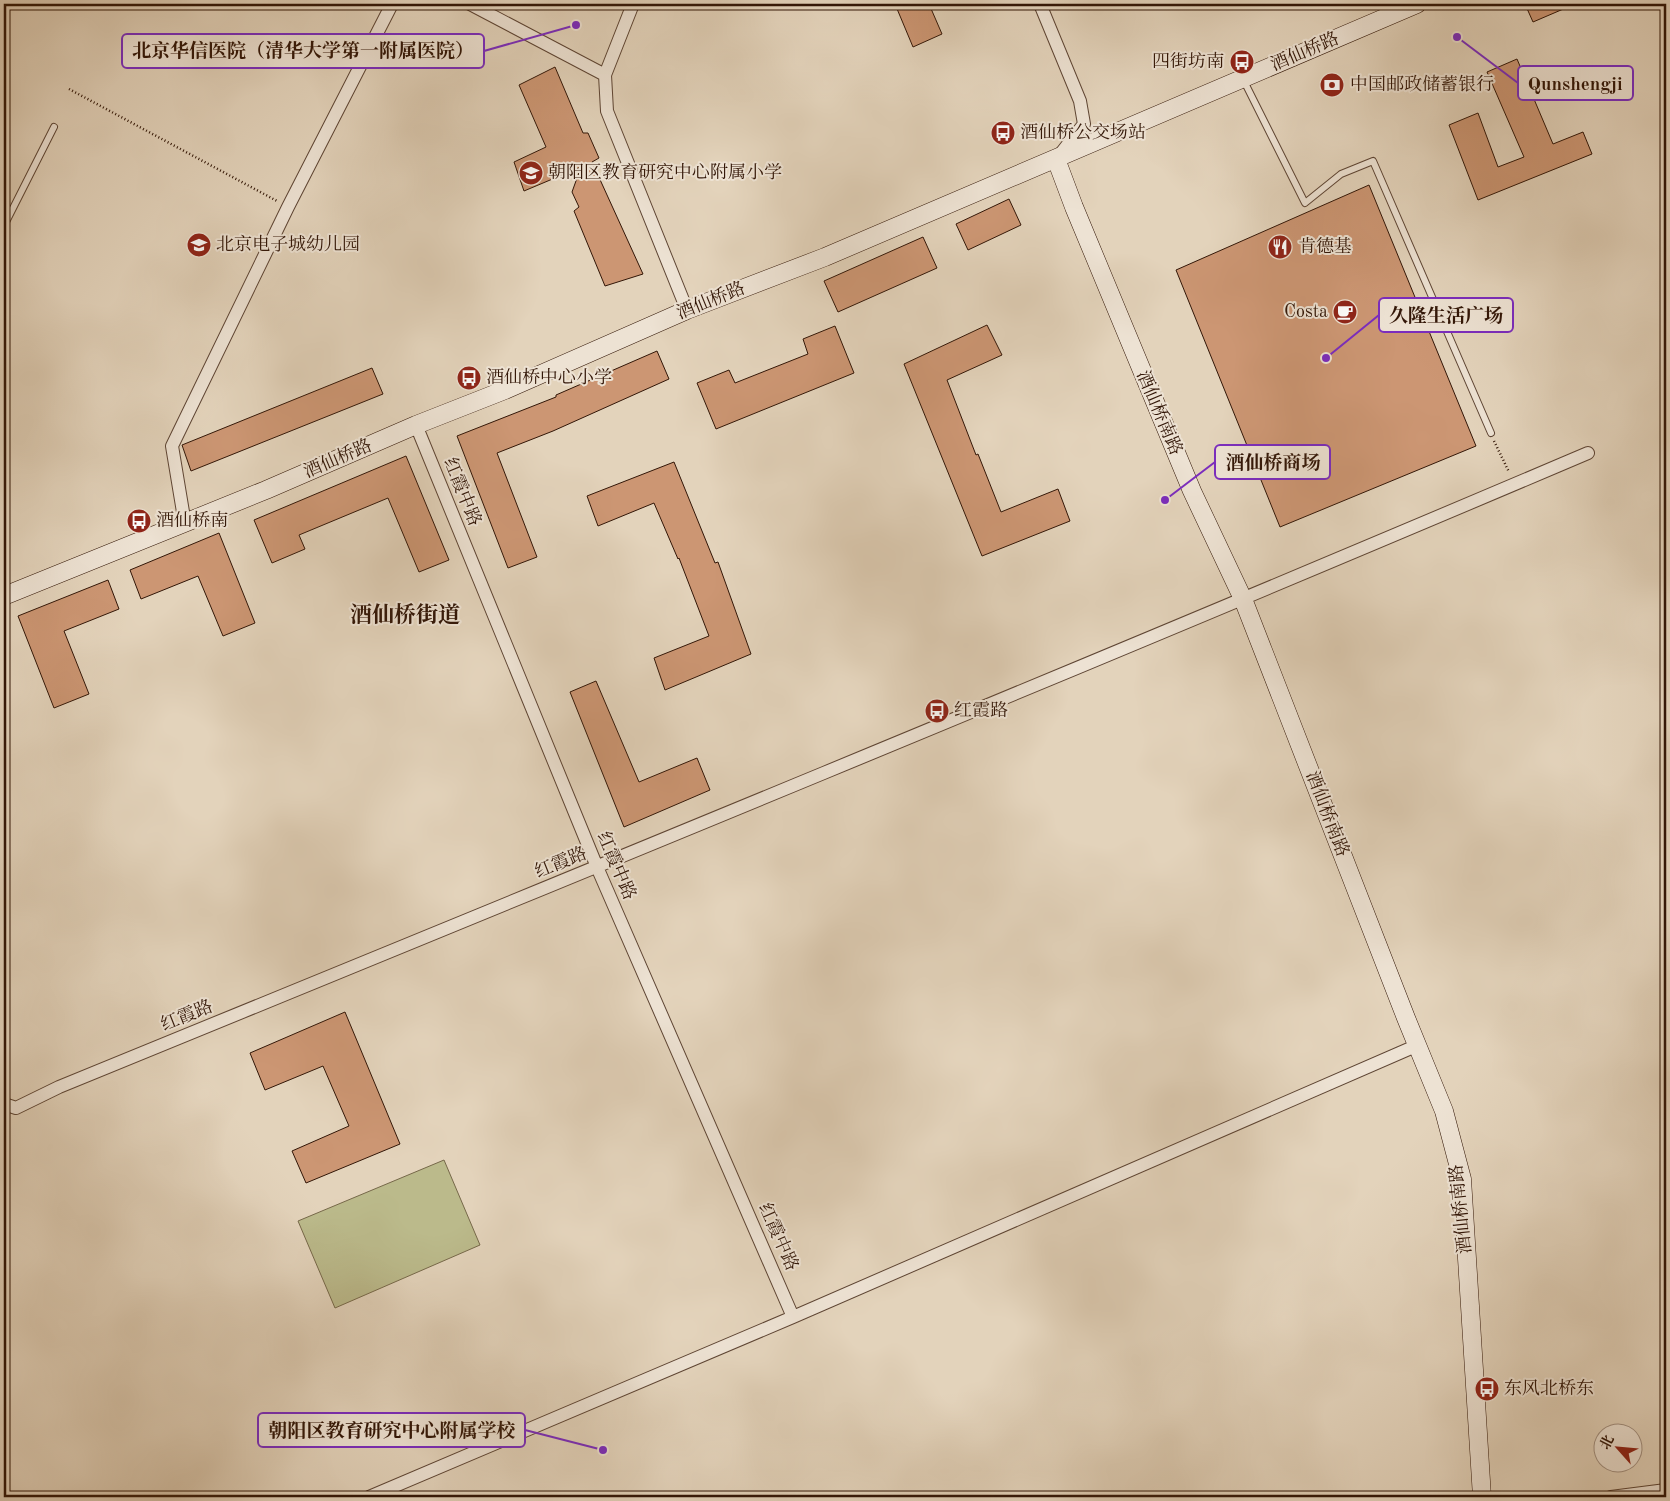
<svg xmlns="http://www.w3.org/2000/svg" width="1670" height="1501" font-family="'Old Standard TT','Noto Serif SC',serif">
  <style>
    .green { fill: #bbba8b; stroke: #766849 }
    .building { fill: #cc9673; stroke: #321607 }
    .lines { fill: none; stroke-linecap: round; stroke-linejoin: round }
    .lane-casing { stroke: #5e4534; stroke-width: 8 }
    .street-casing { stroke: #5e4534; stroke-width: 14 }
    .secondary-casing { stroke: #321607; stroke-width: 19 }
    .path { stroke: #321607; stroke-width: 2.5; stroke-dasharray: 1 2.5; stroke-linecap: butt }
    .lane { stroke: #ede2d3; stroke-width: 6 }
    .street { stroke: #ede2d3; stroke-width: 12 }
    .secondary { stroke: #ede2d3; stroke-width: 18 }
    .labels { text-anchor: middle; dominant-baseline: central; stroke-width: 4; stroke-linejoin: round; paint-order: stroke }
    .street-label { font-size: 18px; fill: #321607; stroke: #ede2d3 }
    .poi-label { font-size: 18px; fill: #321607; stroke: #ede2d3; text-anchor: start }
    .district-label { font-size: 22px; font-weight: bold; fill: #321607; stroke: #ede2d3 }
    .leader { fill: none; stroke: #7b2cbf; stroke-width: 2 }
    .callout-dot { fill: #7b2cbf; stroke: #ede2d3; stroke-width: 2 }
    .callout { fill: #ede2d3; stroke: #7b2cbf; stroke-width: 2 }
    .callout-label { font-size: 19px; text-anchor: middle; font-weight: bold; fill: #321607 }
  </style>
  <rect width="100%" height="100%" fill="#e3d3bb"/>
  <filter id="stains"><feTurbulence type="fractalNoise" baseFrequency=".004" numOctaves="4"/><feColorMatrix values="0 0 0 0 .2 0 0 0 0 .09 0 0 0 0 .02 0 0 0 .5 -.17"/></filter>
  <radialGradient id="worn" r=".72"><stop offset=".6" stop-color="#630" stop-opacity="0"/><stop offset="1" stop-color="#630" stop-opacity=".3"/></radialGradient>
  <path class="green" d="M 444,1160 L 480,1245 L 335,1308 L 298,1221 Z"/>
  <path class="building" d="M 895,4 L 929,4 L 942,34 L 913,47 Z
    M 1525,4 L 1575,4 L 1533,22 Z
    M 1517,59 L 1553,144 L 1583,132 L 1592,154 L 1478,200 L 1449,125 L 1478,113 L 1498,167 L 1524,157 L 1487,72 Z
    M 555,67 L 583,133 L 588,133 L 599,158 L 592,162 L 643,274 L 605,286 L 574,211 L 579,207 L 572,192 L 581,167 L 524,191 L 514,162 L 546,147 L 519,85 Z
    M 1369,185 L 1476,446 L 1280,527 L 1176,270 Z
    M 1009,199 L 1021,225 L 968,250 L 956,224 Z
    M 923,237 L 937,268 L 838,312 L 824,281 Z
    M 987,325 L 1002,355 L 947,380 L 976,455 L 978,454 L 1001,512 L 1058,489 L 1070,521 L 982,556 L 904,364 Z
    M 835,326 L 854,373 L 716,429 L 697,383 L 729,370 L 735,383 L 808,354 L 803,339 Z
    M 657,351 L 669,379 L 553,431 L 497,453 L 537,557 L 508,568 L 457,436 L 556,397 L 556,395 Z
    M 372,368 L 383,394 L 191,471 L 182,445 Z
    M 406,456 L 449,560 L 419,572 L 388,498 L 299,535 L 305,549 L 272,563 L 254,520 Z
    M 674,462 L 715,563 L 718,562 L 751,654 L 665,690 L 654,658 L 709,636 L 679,558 L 678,559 L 654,503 L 598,526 L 587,496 Z
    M 219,533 L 255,623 L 223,636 L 198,576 L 141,599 L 130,570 Z
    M 108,580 L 119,609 L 64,631 L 89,694 L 54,708 L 18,616 Z
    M 596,681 L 639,782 L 697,758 L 710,790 L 624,827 L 570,692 Z
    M 345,1012 L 400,1144 L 306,1183 L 292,1151 L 349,1126 L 323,1066 L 265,1090 L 250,1053 Z"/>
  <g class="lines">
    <defs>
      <path id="lane" d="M 1243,79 L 1305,203 L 1341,174 L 1373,161 L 1491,433
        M 4,226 L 54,127"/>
      <path id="street" d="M 470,4 L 605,75
        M 633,4 L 605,75 L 607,111 L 687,310
        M 1040,4 L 1080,101 L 1084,124 L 1058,157
        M 416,425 L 597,867 L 793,1317
        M 185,524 L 172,446 L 288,207 L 392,4
        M 4,1104 L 16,1108 L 59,1087 C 570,878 1080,669 1588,453
        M 369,1497 L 793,1317 L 1418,1045
        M 1611,1497 L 1666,1490"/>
      <path id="secondary" d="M 1056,159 L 1074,207 L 1192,491 L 1243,599 L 1406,1018 L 1444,1111 L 1462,1179 L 1482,1497
        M 4,596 L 266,490 L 416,425 L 505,390 L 687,310 L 825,257 L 1417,4"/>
    </defs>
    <use href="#lane" class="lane-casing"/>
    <use href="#street" class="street-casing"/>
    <use href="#secondary" class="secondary-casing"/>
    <path class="path" d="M 69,89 L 277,201
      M 1494,441 L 1509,472"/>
    <use href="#lane" class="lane"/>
    <use href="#street" class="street"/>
    <use href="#secondary" class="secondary"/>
  </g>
  <defs>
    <symbol id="bus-disc" viewBox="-11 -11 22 22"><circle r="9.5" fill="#8f2418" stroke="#ede2d3"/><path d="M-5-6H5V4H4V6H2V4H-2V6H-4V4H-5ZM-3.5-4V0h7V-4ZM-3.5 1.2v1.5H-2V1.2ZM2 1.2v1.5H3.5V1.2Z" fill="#fff"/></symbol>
    <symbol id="bank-disc" viewBox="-11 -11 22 22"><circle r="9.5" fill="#8f2418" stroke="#ede2d3"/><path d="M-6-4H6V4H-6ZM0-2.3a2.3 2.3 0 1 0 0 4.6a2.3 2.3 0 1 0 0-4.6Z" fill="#fff"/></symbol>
    <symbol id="school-disc" viewBox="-11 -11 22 22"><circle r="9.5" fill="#8f2418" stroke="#ede2d3"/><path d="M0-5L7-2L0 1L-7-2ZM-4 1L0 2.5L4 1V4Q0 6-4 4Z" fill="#fff"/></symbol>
    <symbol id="restaurant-disc" viewBox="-11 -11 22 22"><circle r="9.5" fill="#8f2418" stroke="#ede2d3"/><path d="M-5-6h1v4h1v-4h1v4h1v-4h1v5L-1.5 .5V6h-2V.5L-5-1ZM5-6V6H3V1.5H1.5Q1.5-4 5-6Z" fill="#fff"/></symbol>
    <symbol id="cafe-disc" viewBox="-11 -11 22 22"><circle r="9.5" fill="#8f2418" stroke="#ede2d3"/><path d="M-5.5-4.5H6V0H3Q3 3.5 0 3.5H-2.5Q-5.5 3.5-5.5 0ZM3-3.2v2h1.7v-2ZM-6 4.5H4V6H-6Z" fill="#fff"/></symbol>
  </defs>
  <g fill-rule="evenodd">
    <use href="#bus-disc" x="1228" y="48" width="28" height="28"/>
    <use href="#bank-disc" x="1318" y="71" width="28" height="28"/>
    <use href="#bus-disc" x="989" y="119" width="28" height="28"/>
    <use href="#school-disc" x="517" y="159" width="28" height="28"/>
    <use href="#school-disc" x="185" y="231" width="28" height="28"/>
    <use href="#restaurant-disc" x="1266" y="233" width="28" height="28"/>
    <use href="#cafe-disc" x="1331" y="298" width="28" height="28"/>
    <use href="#bus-disc" x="455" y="364" width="28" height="28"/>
    <use href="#bus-disc" x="125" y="507" width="28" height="28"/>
    <use href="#bus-disc" x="923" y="697" width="28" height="28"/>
    <use href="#bus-disc" x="1473" y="1375" width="28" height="28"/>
  </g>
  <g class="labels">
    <g class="street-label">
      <text transform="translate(1305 52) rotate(-23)">酒仙桥路</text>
      <text transform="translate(711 301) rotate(-22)">酒仙桥路</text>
      <text transform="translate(1159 413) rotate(67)">酒仙桥南路</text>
      <text transform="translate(338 459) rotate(-23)">酒仙桥路</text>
      <text transform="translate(462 492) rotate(68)">红霞中路</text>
      <text transform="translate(1327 814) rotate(69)">酒仙桥南路</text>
      <text transform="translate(561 863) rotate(-22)">红霞路</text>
      <text transform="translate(616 866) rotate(67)">红霞中路</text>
      <text transform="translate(187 1016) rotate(-22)">红霞路</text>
      <text transform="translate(1461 1209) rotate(-96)">酒仙桥南路</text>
      <text transform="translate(778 1237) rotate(66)">红霞中路</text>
    </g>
    <g class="poi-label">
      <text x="1224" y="62" text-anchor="end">四街坊南</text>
      <text x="1350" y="85">中国邮政储蓄银行</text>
      <text x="1020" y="133">酒仙桥公交场站</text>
      <text x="548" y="173">朝阳区教育研究中心附属小学</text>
      <text x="216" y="245">北京电子城幼儿园</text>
      <text x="1298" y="247">肯德基</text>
      <text x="1328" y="312" text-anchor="end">Costa</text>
      <text x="486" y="378">酒仙桥中心小学</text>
      <text x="156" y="521">酒仙桥南</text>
      <text x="954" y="711">红霞路</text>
      <text x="1504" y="1389">东风北桥东</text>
    </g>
    <g class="district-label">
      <text x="405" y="616">酒仙桥街道</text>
    </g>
  </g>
  <path class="leader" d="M576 25L484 51M1457 37L1518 83M1326 358L1379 315M1165 500L1215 462M603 1450L525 1430"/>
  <g class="callout-dot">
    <circle cx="576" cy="25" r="5"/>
    <circle cx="1457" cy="37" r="5"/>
    <circle cx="1326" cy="358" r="5"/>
    <circle cx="1165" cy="500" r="5"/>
    <circle cx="603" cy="1450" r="5"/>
  </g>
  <g class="callout">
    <rect x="122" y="34" width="362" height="34" rx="5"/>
    <rect x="1518" y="66" width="115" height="34" rx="5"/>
    <rect x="1379" y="298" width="134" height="34" rx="5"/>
    <rect x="1215" y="445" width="115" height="34" rx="5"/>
    <rect x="258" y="1413" width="267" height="34" rx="5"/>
  </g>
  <g class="callout-label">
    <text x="303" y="57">北京华信医院（清华大学第一附属医院）</text>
    <text x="1575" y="90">Qunshengji</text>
    <text x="1446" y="322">久隆生活广场</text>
    <text x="1273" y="469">酒仙桥商场</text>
    <text x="392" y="1437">朝阳区教育研究中心附属学校</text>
  </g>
  <rect width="1670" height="1501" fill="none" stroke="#e3d3bb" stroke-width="20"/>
  <rect x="5" y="5" width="1660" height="1491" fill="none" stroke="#321607" stroke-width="2.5"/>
  <rect x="10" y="10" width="1650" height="1481" fill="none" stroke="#321607"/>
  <g transform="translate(1618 1448) rotate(297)"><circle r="24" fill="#ede2d3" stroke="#a29081"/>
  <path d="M0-4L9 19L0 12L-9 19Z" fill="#8f2418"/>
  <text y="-8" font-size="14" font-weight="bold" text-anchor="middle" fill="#321607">北</text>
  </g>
  <rect width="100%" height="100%" filter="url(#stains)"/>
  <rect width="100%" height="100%" fill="url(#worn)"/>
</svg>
